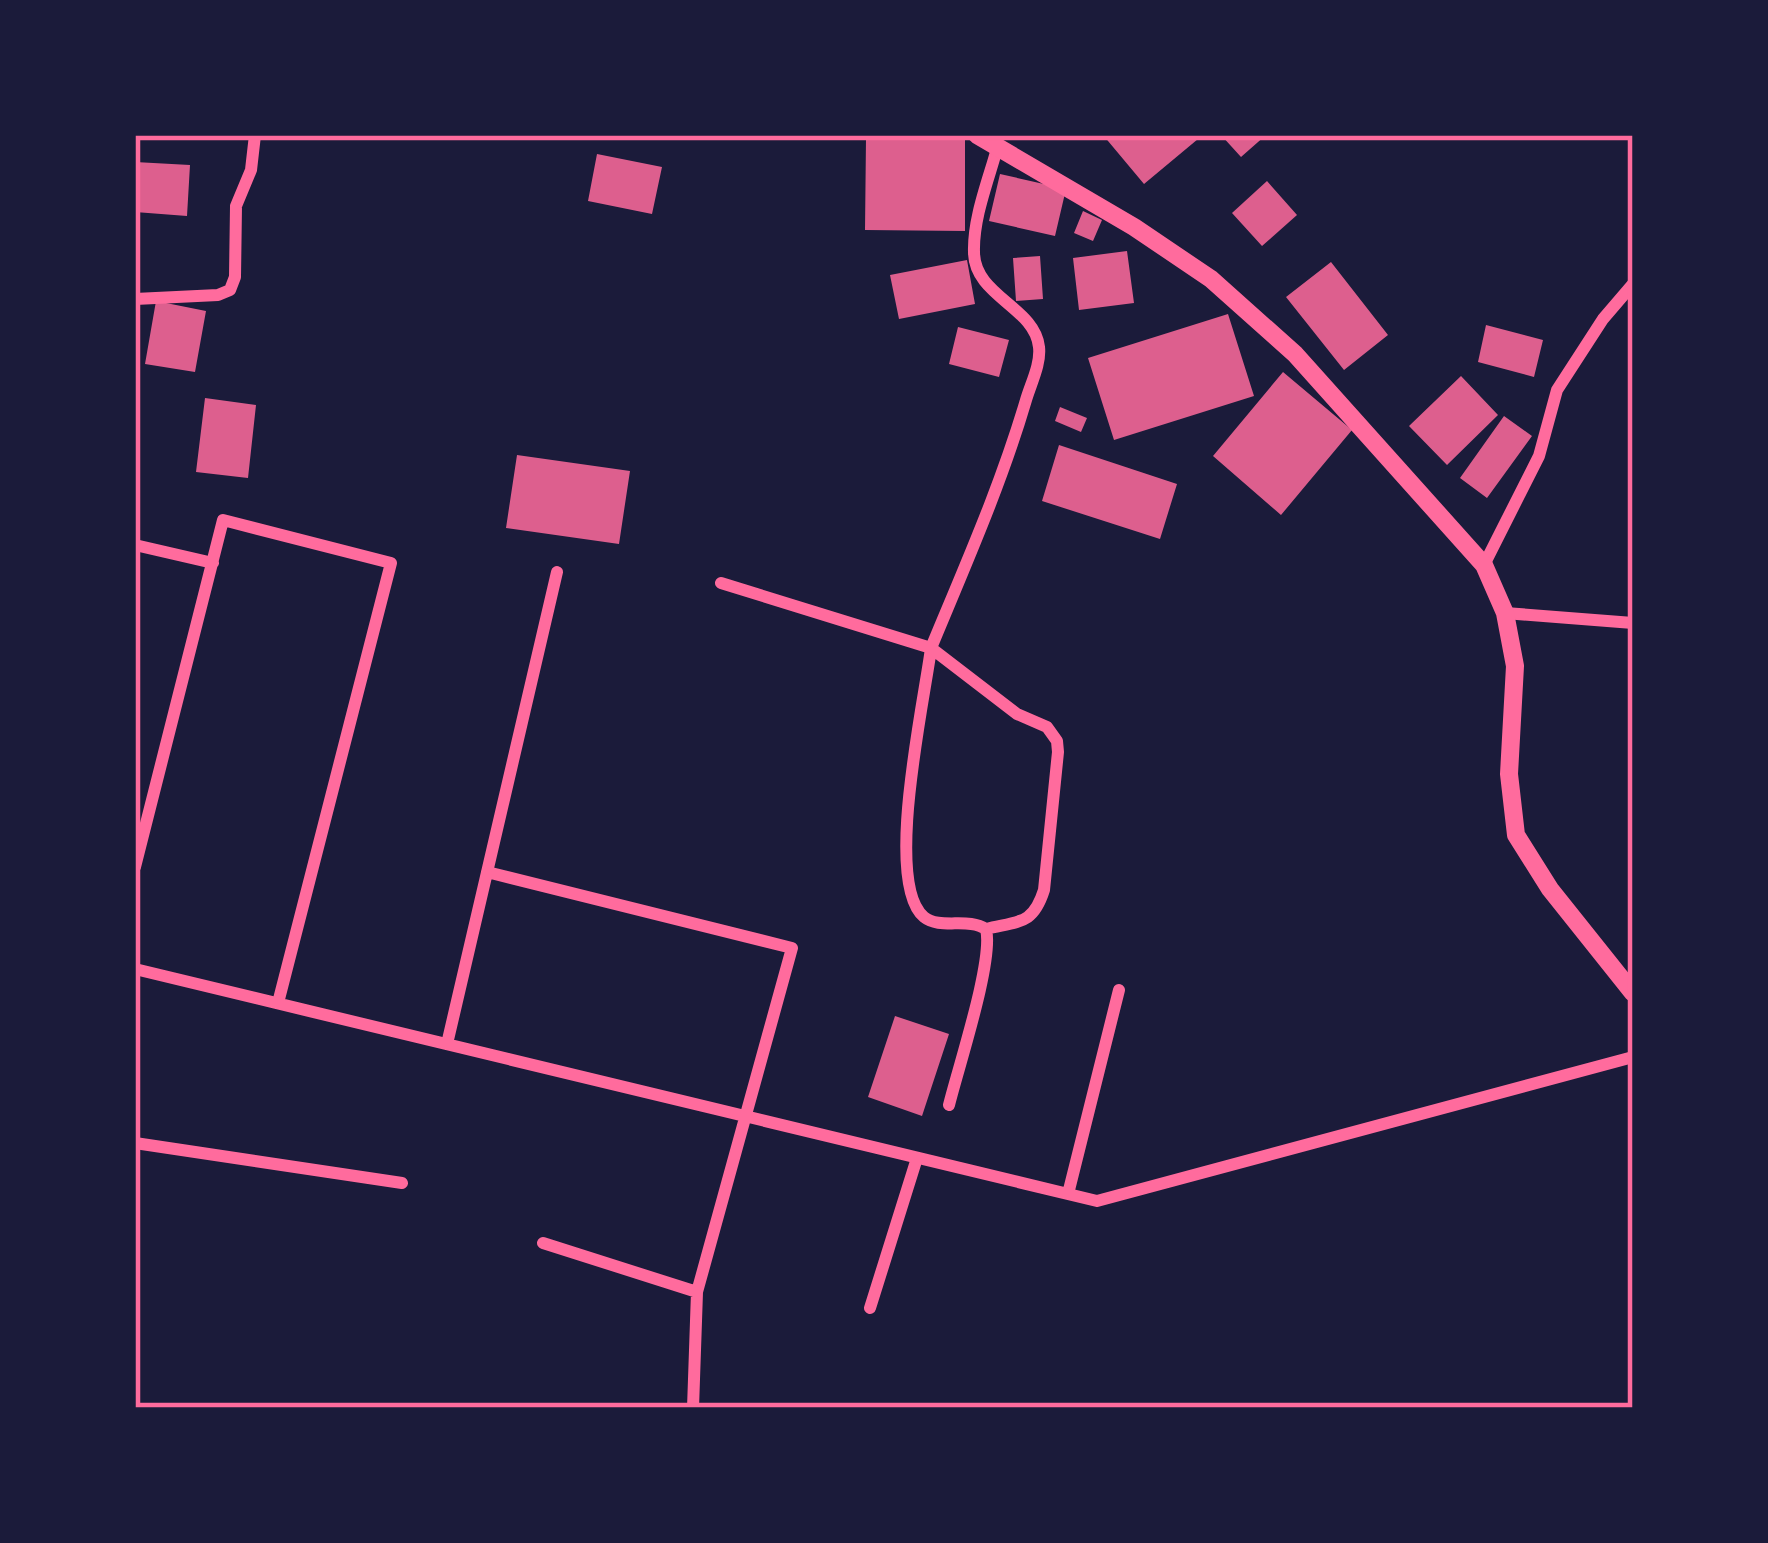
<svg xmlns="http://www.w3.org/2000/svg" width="1768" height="1543" font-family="'Noto Sans',sans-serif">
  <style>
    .building { fill: #dd5f8e }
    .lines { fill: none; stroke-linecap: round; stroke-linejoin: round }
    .minor { stroke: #ff6b9d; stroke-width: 12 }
    .tertiary { stroke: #ff6b9d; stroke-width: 18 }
    .neatline { fill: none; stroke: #ff6b9d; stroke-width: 4.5 }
  </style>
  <rect width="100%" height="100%" fill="#1b1b3a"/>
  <path class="building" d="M 1103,135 L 1195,135 L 1198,139 L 1144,184 Z
    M 1221,135 L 1266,135 L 1241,157 Z
    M 866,138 L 965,139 L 965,231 L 865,230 Z
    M 597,154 L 662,167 L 652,214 L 588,201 Z
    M 135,162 L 190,165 L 187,216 L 135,212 Z
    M 1000,174 L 1066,189 L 1055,236 L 989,221 Z
    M 1267,181 L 1297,215 L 1262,246 L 1232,213 Z
    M 1083,211 L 1102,220 L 1093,241 L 1074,233 Z
    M 1127,251 L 1134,303 L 1079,310 L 1073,258 Z
    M 1040,256 L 1043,299 L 1016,301 L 1013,258 Z
    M 967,260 L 975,304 L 899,319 L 890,275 Z
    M 1331,262 L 1388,335 L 1344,370 L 1286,297 Z
    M 156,301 L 206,311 L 195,372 L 145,364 Z
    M 1228,314 L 1254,396 L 1114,440 L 1088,358 Z
    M 1486,325 L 1543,340 L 1534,377 L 1478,362 Z
    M 958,327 L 1009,340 L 999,377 L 949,364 Z
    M 1283,372 L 1352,430 L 1281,515 L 1213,456 Z
    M 1461,376 L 1498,415 L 1447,465 L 1409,426 Z
    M 205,398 L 256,405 L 248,478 L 196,472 Z
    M 1060,407 L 1087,418 L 1081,432 L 1055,421 Z
    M 1504,416 L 1532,436 L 1487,498 L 1460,478 Z
    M 1059,445 L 1177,484 L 1160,539 L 1042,501 Z
    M 517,455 L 630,471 L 619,544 L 506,528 Z
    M 895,1016 L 949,1034 L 922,1116 L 868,1097 Z"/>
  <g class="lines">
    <path class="minor" d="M 135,299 L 218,295 L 230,290 L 235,277 L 236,206 L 251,170 L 255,135
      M 135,545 L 213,563
      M 1484,565 L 1539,456 L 1557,390 L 1603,319 L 1633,284
      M 721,583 L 931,648 C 925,698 883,883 924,917 C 940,930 968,917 986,929 C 994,960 958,1068 949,1105
      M 1505,613 L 1633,623
      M 135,867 L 223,520 L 391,563 L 278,1003
      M 487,872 L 792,948 L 697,1292 L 693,1408
      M 986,929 C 1019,921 1033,925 1044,890 L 1058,752 L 1057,741 L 1047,727 L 1017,714 L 931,648 C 965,566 1001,485 1026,400 C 1031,383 1041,364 1039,347 C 1035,307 974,296 974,252 C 973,217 989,179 998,145
      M 135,969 L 1097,1201 L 1633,1057
      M 447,1044 L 557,572
      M 135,1143 L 402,1183
      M 1068,1194 L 1119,990
      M 543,1243 L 697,1292
      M 870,1308 L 917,1158"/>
    <path class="tertiary" d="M 977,135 L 1134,227 L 1211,279 L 1295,354 L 1484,565 L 1505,613 L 1515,666 L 1509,774 L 1516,835 L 1550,889 L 1633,993"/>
  </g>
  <rect width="1768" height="1543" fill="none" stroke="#1b1b3a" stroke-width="276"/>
  <rect x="138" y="138" width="1492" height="1267" class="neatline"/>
</svg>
